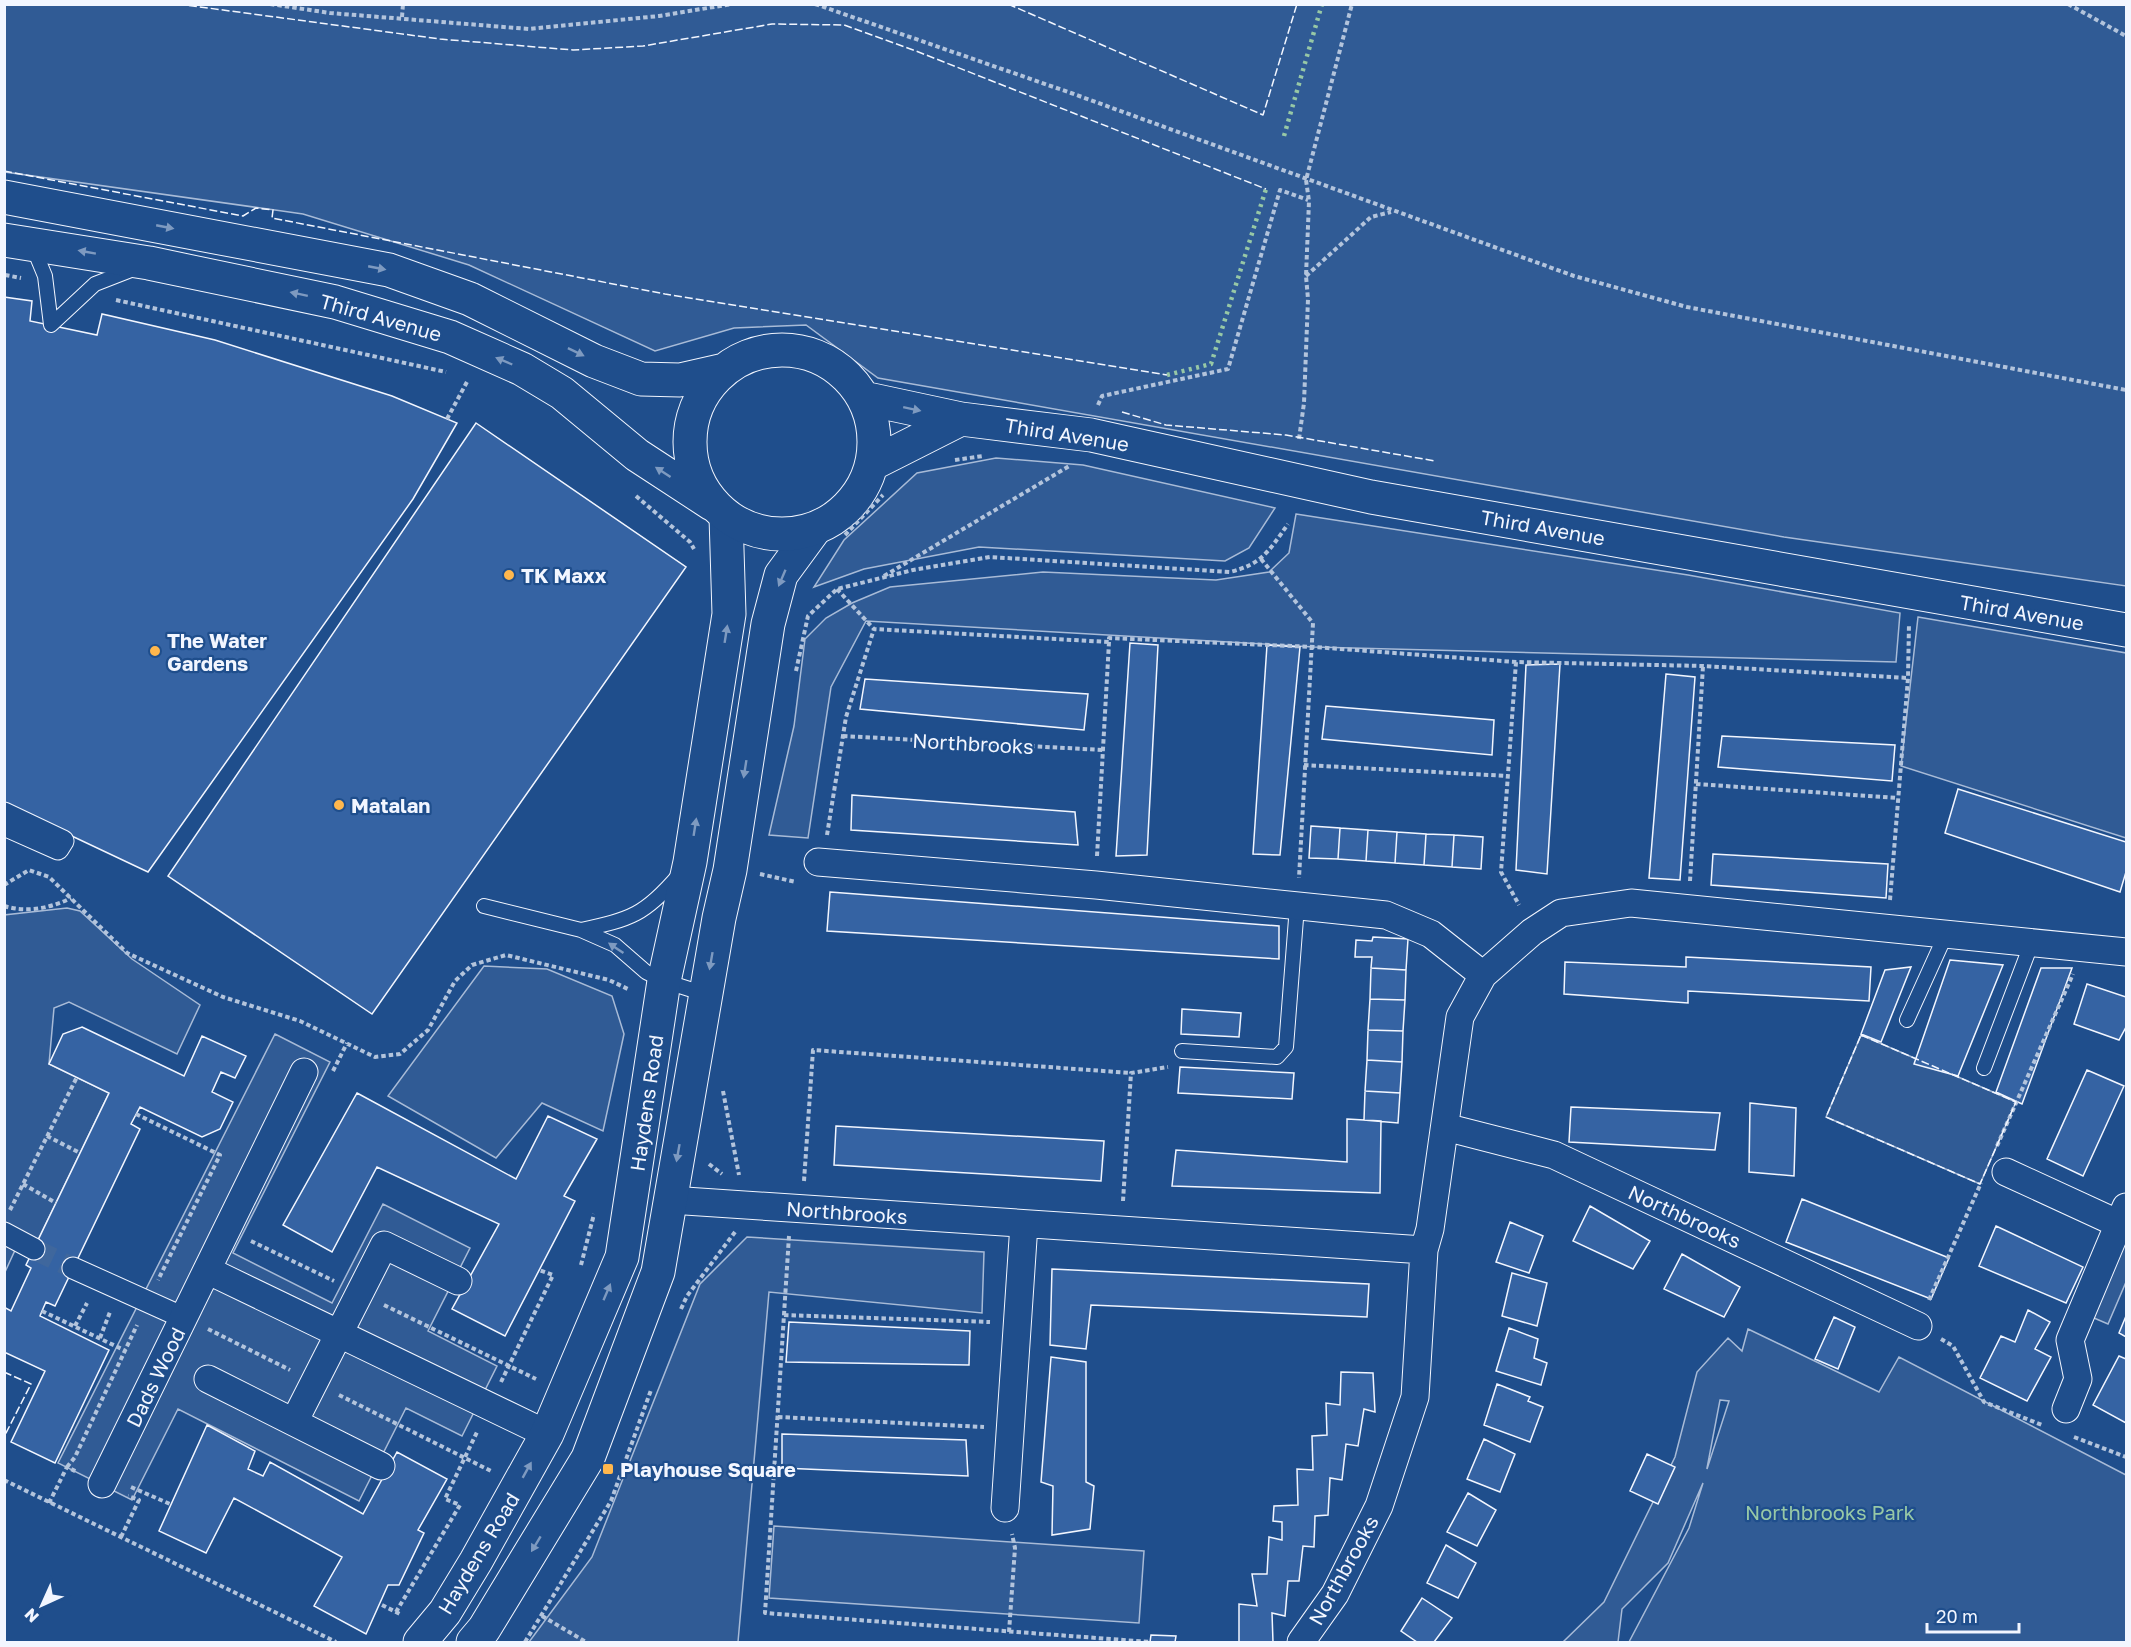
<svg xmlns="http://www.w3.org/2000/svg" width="2131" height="1647" font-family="'Golos Text',sans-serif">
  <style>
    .built { fill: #305b95; stroke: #a8bbd7; stroke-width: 1.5; fill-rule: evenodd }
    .building { fill: #3563a3; stroke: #f2f6ff; stroke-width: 1.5 }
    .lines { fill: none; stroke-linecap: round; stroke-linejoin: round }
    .pedestrian-tunnel { stroke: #3f679d; stroke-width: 21; stroke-dasharray: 21 10; stroke-linecap: butt }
    .service-casing { stroke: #f2f6ff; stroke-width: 16 }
    .pedestrian-casing { stroke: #f2f6ff; stroke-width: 23 }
    .minor-casing { stroke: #f2f6ff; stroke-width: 29 }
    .tertiary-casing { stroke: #f2f6ff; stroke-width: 35 }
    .primary-casing { stroke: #f2f6ff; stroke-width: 35 }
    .path { stroke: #b3c4dc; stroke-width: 4; stroke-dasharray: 4.5 3; stroke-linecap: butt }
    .service { stroke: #1f4e8c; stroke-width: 14 }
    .pedestrian { stroke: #1f4e8c; stroke-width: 21 }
    .minor { stroke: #1f4e8c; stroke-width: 27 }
    .tertiary { stroke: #1f4e8c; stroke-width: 33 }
    .primary { stroke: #1f4e8c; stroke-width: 33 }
    .hedge { stroke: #97c8a6; stroke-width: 4.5; stroke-dasharray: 3 4.5; stroke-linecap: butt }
    .fence { stroke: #f2f6ff; stroke-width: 1.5; stroke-dasharray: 8 3; stroke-linecap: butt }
    .oneway { fill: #7e9ac0 }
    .poi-dot { fill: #ffb74d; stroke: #1f4e8c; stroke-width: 2 }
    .labels { text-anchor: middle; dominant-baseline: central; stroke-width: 4.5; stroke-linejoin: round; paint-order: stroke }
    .street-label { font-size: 20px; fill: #f2f6ff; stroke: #1f4e8c }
    .poi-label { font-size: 20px; font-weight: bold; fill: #f2f6ff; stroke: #1f4e8c; text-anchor: start }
    .park-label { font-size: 20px; fill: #97c8a6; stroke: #1f4e8c }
  </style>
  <rect width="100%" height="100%" fill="#1f4e8c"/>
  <path class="built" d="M 4,5 L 2126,5 L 2126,586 L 1784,537 L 878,378 L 806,325 L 734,328 L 655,351 L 469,265 L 303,214 L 5,172 Z
    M 996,458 L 1083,465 L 1275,508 L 1249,548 L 1225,561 L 979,547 L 864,569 L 814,587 L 844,540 L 917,473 Z
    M 1296,514 L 1688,575 L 1900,613 L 1896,662 L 1314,647 L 866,621 L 831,687 L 808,838 L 769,835 L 794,726 L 805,639 L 826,618 L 852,603 L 890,587 L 1043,572 L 1216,580 L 1269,572 L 1289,553 Z
    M 1918,617 L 2126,653 L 2126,838 L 1901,766 Z
    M 67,908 L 80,911 L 132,959 L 200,1005 L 177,1054 L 69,1002 L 54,1008 L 49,1064 L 109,1093 L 37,1242 L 5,1222 L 4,915 Z
    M 484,966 L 547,969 L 612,996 L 624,1034 L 603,1131 L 542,1103 L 496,1158 L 388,1096 Z
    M 275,1034 L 330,1062 L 233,1253 L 332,1303 L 383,1204 L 470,1248 L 428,1331 L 497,1366 L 462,1436 L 406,1408 L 359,1501 L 178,1409 L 132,1500 L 58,1463 Z
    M 1861,1035 L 2016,1102 L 1980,1184 L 1826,1117 Z
    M 2126,1212 L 2126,1282 L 2108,1324 L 2080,1312 Z
    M 747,1237 L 984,1252 L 982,1313 L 769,1292 L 738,1642 L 529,1642 L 592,1557 L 700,1284 Z
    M 5,1242 L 16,1248 L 5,1272 Z
    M 1748,1329 L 1879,1392 L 1899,1357 L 2126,1475 L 2126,1642 L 1629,1642 L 1689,1528 L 1703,1483 L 1668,1563 L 1622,1609 L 1618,1642 L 1563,1642 L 1604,1602 L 1675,1457 L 1697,1372 L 1728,1338 L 1742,1351 ZM 1720,1400 L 1729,1401 L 1707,1469 L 1707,1468 Z
    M 774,1526 L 1144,1551 L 1139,1623 L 769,1598 Z"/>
  <path class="building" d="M 4,297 L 32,301 L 30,321 L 97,335 L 102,314 L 215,340 L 392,396 L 457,423 L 413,499 L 148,872 L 4,804 Z
    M 476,423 L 686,567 L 372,1014 L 168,876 Z
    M 1130,643 L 1158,645 L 1147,855 L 1116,856 Z
    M 1267,645 L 1300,647 L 1280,855 L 1253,854 Z
    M 1560,664 L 1547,874 L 1516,870 L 1526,665 Z
    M 1666,674 L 1695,677 L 1680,880 L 1649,878 Z
    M 865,679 L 1088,694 L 1084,730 L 860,709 Z
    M 1326,706 L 1494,720 L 1492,755 L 1322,739 Z
    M 1722,736 L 1895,745 L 1892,781 L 1718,767 Z
    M 1958,789 L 2126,842 L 2126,872 L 2120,892 L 1945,833 Z
    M 852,795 L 1075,812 L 1078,845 L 851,830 Z
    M 1311,826 L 1340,828 L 1338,859 L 1309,858 Z
    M 1340,828 L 1368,830 L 1366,861 L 1338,859 Z
    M 1368,830 L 1397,832 L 1395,863 L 1366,861 Z
    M 1397,832 L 1426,834 L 1424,865 L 1395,863 Z
    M 1426,834 L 1454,835 L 1452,867 L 1424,865 Z
    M 1454,835 L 1483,837 L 1481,869 L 1452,867 Z
    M 1713,854 L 1888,864 L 1886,898 L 1711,885 Z
    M 830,892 L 1279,926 L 1279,959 L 827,931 Z
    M 1373,937 L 1408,939 L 1406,970 L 1371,968 L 1372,957 L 1355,957 L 1356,940 L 1372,941 Z
    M 1686,957 L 1871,967 L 1869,1001 L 1688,991 L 1688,1003 L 1564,994 L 1565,962 L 1686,967 Z
    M 1950,960 L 2003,965 L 1958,1076 L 1914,1064 Z
    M 1911,967 L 1881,1042 L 1861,1034 L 1885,970 Z
    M 1371,968 L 1406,970 L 1405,1000 L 1370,999 Z
    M 2041,968 L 2072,968 L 2022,1104 L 1996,1092 Z
    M 2087,984 L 2126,997 L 2126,1027 L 2119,1040 L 2074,1024 Z
    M 1370,999 L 1405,1000 L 1403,1031 L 1368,1030 Z
    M 1182,1009 L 1241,1013 L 1239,1037 L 1181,1034 Z
    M 82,1027 L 184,1076 L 202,1036 L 246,1056 L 235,1078 L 221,1072 L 212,1092 L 233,1102 L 220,1129 L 202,1137 L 140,1107 L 131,1124 L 140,1129 L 55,1306 L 46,1302 L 42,1311 L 40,1316 L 109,1350 L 55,1463 L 11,1442 L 45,1371 L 4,1352 L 4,1307 L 11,1311 L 31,1268 L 26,1265 L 109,1093 L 49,1064 L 63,1034 Z
    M 1368,1030 L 1403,1031 L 1402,1062 L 1367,1060 Z
    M 1367,1060 L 1402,1062 L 1400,1093 L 1365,1091 Z
    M 1180,1067 L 1294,1073 L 1292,1099 L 1178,1093 Z
    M 2087,1070 L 2124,1086 L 2083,1176 L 2047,1159 Z
    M 1365,1091 L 1400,1093 L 1398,1123 L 1364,1120 Z
    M 357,1093 L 516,1179 L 548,1116 L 597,1139 L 564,1196 L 575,1201 L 505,1336 L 452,1309 L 499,1224 L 377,1167 L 332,1252 L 283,1225 Z
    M 1750,1103 L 1796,1108 L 1794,1176 L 1749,1172 Z
    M 1571,1107 L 1720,1113 L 1715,1150 L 1569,1142 Z
    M 1347,1119 L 1381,1121 L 1380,1193 L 1172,1186 L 1176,1150 L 1347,1162 Z
    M 836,1126 L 1104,1141 L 1101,1181 L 834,1165 Z
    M 1802,1199 L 1949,1258 L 1931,1299 L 1786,1242 Z
    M 1590,1206 L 1650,1241 L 1633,1269 L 1573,1241 Z
    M 1510,1222 L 1543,1236 L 1529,1273 L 1496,1262 Z
    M 1996,1226 L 2083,1267 L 2066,1303 L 1979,1266 Z
    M 1682,1254 L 1740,1287 L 1724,1317 L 1664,1289 Z
    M 1052,1269 L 1369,1284 L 1367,1317 L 1091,1305 L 1086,1349 L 1050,1345 Z
    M 1512,1273 L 1547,1283 L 1537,1326 L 1502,1316 Z
    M 2028,1310 L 2050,1322 L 2035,1349 L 2051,1357 L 2027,1401 L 1980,1378 L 2001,1336 L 2015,1342 Z
    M 2126,1316 L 2126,1337 L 2119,1333 Z
    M 1834,1317 L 1855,1327 L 1838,1369 L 1815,1359 Z
    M 789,1322 L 970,1331 L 969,1365 L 786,1362 Z
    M 1509,1328 L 1538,1339 L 1534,1358 L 1547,1363 L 1541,1385 L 1496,1371 Z
    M 2119,1356 L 2126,1359 L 2126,1423 L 2093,1405 Z
    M 1051,1357 L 1086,1362 L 1086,1482 L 1094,1486 L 1090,1529 L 1052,1535 L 1053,1486 L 1041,1482 Z
    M 1341,1372 L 1373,1373 L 1375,1412 L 1364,1409 L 1358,1446 L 1346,1444 L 1342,1480 L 1330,1478 L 1328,1515 L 1315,1516 L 1314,1547 L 1303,1546 L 1299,1581 L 1288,1581 L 1285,1616 L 1272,1613 L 1273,1642 L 1239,1642 L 1239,1604 L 1257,1606 L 1252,1574 L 1267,1574 L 1269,1537 L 1282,1540 L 1282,1522 L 1273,1521 L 1274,1506 L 1298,1505 L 1297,1469 L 1313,1470 L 1312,1436 L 1327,1435 L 1326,1403 L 1340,1405 Z
    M 1497,1384 L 1530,1397 L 1528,1401 L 1543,1407 L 1530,1442 L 1484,1425 Z
    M 207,1425 L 255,1451 L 248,1469 L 263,1476 L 270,1462 L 363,1514 L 397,1452 L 447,1479 L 418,1530 L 424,1533 L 399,1585 L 388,1585 L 366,1634 L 314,1606 L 342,1557 L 234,1498 L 206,1553 L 159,1531 Z
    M 782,1434 L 966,1440 L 968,1476 L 782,1468 Z
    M 1484,1439 L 1515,1454 L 1500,1492 L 1467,1479 Z
    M 1647,1454 L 1675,1467 L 1658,1504 L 1630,1491 Z
    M 1468,1493 L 1496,1510 L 1477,1546 L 1447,1532 Z
    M 1446,1545 L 1476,1563 L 1458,1598 L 1427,1583 Z
    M 1422,1598 L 1452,1618 L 1434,1642 L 1417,1642 L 1401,1631 Z
    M 1151,1635 L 1176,1636 L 1175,1642 L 1150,1642 Z"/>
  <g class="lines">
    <path class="pedestrian-tunnel" d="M 34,1249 L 73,1268"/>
    <defs>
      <path id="service" d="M 33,247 L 45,276 L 51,325 L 95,284 L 136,268
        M 679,875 C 645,915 631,919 581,930 L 615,945 L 646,972 L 664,981 L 705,994
        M 484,906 L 581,930
        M 1907,1020 L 1946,934
        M 1182,1051 L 1277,1057 L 1286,1047 L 1297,906
        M 1984,1068 L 2032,942"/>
      <path id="pedestrian" d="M 4,813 L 63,841 L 58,849 L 4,825
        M 4,1233 L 34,1249
        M 73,1268 L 184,1318"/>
      <path id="minor" d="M 818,862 L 1096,885 L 1386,915 L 1431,934 L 1483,975
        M 1445,1127 L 1554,1155 L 1918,1326
        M 2006,1172 L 2119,1224
        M 670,1200 L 1424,1250
        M 207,1270 L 547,1434
        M 208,1379 L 381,1466
        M 2066,1409 L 2078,1379 L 2070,1340 L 2126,1207
        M 294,1422 L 384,1245 L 458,1281
        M 102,1484 L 304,1072
        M 1005,1508 L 1024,1224
        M 1301,1642 L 1335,1594 L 1379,1506 L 1415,1397 L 1424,1250 L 1430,1229 L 1460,1017 L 1483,975 L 1532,932 L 1561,913 L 1631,903 L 2126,952"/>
      <path id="tertiary" d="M 420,1642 L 445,1612 L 476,1561 L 547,1434 L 622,1257 L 664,981 L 690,862 L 729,614 L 726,517
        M 473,1642 L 484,1629 L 588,1458 L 658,1272 L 719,918 L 730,870 L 768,624 L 781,575 L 814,530"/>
      <path id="primary" d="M 4,197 L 389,270 L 470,299 L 594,361 L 641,379 L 680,380 L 724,370
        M 4,240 L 149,263 L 335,302 L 450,337 L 522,369 L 562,393 L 637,455 L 712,504
        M690 442a92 92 0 1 1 184 0a92 92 0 1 1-184 0Z
        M 863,398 L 961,419 L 1091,435 L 1371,497 L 2126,630
        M 872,464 L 961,419"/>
    </defs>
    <use href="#service" class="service-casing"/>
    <use href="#pedestrian" class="pedestrian-casing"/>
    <use href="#minor" class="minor-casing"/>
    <use href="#tertiary" class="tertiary-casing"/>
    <use href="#primary" class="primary-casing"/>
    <path class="path" d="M 270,4 L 330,13 L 529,29 L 659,16 L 732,4
      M 815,4 L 1071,93 L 1574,276 L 1687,307 L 2126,390
      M 2068,4 L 2126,36
      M 402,17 L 403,4
      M 5,275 L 21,278
      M 1306,276 L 1371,217 L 1391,212
      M 116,300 L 446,372
      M 1098,405 L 1102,396 L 1228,369 L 1280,190 L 1308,200
      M 447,419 L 468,380
      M 1299,439 L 1304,403 L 1308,299 L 1306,276 L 1309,201 L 1306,180 L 1352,4
      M 955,460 L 983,456
      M 636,496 L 690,542 L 694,549
      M 845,535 L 883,495
      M 1261,559 L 1313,623 L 1299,878
      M 884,576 L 1071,465
      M 837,589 L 874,629 L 1109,642 L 1109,638 L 1314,647 L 1516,662 L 1703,666 L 1908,678
      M 1516,662 L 1501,872 L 1519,905
      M 796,671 L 808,616 L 837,589 L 913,570 L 990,557 L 1230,572 C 1262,564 1269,551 1288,524
      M 843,736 L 1103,750
      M 1304,765 L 1508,776
      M 1696,784 L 1898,798
      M 827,835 L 846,717 L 874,629
      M 1097,856 L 1109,642
      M 760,874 L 796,882
      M 1690,881 L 1703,666
      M 4,885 L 29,870 L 49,877 L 127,953 L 223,997 L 300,1021 L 375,1057 L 400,1054 L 428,1030 L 455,981 L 472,965 L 506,955 L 609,980 L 630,990
      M 1890,900 L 1908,678 L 1909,624
      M 4,906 C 27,913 51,908 71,898
      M 333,1071 L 347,1043
      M 723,1091 L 739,1175
      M 136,1114 L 220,1155 L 158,1280
      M 47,1136 L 80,1153
      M 1997,1146 L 2073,974
      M 709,1164 L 722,1174
      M 804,1181 L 813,1050 L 1131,1073
      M 23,1184 L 56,1203
      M 1123,1201 L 1131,1073 L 1168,1067
      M 10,1210 L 77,1077
      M 789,1236 L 765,1613 L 1150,1642
      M 251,1241 L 334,1281
      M 581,1265 L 594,1214
      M 1929,1300 L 1981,1183
      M 384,1305 L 536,1379
      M 681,1309 L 687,1296 L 735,1232
      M 42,1311 L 126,1351
      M 784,1315 L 990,1322
      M 75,1326 L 87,1303
      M 208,1329 L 290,1370
      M 100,1338 L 110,1312
      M 1941,1339 L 1953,1346 L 1984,1402 L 2042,1425
      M 501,1382 L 553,1275 L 539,1270
      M 339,1395 L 491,1471
      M 778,1417 L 984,1427
      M 2074,1437 L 2126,1457
      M 67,1467 L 75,1457 L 137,1325
      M 4,1480 L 336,1642
      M 131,1487 L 170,1504
      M 49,1503 L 67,1467 L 77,1472
      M 121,1537 L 139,1500 L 128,1496
      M 382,1605 L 402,1615
      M 396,1612 L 460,1505 L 445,1499 L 477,1432
      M 542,1616 L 586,1642
      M 1009,1632 L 1015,1548 L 1012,1534
      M 525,1642 L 611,1501 L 651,1390"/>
    <use href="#service" class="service"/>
    <use href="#pedestrian" class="pedestrian"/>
    <use href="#minor" class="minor"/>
    <use href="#tertiary" class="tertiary"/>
    <use href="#primary" class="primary"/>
    <path class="hedge" d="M 1284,136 L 1322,4
      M 1167,375 L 1211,364 L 1266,189"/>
    <path class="fence" d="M 178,4 L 440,39 L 573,50 L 643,46 L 772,24 L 844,25 L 916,51 L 1266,189
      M 1008,4 L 1263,115 L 1297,4
      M 4,171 L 243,216 L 256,208 L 273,210 L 272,218 L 665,294 L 1167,375
      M 1122,412 L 1166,425 L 1286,435 L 1435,461
      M 1861,1035 L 2016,1102 L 1980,1184 L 1826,1117 Z
      M 4,1372 L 31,1384 L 4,1437"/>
  </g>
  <defs><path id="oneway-solid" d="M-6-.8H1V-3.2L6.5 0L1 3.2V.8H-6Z" transform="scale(1.5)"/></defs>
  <g class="oneway">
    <use href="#oneway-solid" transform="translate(165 227) rotate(11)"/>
    <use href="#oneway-solid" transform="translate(87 252) rotate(-170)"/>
    <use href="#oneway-solid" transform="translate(377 268) rotate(11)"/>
    <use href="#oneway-solid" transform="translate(299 294) rotate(-168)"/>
    <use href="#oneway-solid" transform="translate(576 352) rotate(26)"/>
    <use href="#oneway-solid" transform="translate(504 361) rotate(-157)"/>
    <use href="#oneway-solid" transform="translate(912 409) rotate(12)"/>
    <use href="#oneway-solid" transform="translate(663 472) rotate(-147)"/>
    <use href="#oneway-solid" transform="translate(782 578) rotate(113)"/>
    <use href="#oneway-solid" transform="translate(726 634) rotate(-81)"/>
    <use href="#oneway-solid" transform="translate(745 769) rotate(99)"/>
    <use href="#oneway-solid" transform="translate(695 827) rotate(-81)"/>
    <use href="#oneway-solid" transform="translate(616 948) rotate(-146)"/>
    <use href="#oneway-solid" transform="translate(711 961) rotate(100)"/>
    <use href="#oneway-solid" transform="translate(678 1153) rotate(100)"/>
    <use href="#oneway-solid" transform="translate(607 1292) rotate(-67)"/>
    <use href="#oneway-solid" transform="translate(527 1470) rotate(-61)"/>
    <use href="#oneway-solid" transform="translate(536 1544) rotate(121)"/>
  </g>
  <g class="poi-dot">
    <circle cx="509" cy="575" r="6"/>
    <circle cx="155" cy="651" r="6"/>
    <circle cx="339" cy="805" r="6"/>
    <rect x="602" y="1463" width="12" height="12" rx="3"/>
  </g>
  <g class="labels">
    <g class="street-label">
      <text transform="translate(381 317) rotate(16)">Third Avenue</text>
      <text transform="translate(1067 434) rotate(9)">Third Avenue</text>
      <text transform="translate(1543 527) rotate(10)">Third Avenue</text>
      <text transform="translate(2022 612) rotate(10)">Third Avenue</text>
      <text transform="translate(973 743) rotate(3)">Northbrooks</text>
      <text transform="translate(646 1103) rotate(-82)">Haydens Road</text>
      <text transform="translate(847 1212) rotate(4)">Northbrooks</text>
      <text transform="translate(1685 1216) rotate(25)">Northbrooks</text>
      <text transform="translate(155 1377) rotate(-64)">Dads Wood</text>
      <text transform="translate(478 1553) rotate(-59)">Haydens Road</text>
      <text transform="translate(1343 1570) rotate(-61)">Northbrooks</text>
    </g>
    <g class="poi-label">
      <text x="521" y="575">TK Maxx</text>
      <text x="167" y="640">The Water<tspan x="167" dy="23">Gardens</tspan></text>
      <text x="351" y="805">Matalan</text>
      <text x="620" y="1469">Playhouse Square</text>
    </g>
    <g class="park-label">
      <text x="1830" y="1512">Northbrooks Park</text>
    </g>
  </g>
  <rect width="2131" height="1647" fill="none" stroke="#f2f6ff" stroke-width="12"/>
  <g transform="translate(42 1605) rotate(225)" stroke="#1f4e8c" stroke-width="4.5" paint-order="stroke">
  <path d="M0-4.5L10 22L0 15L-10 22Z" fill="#f2f6ff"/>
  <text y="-9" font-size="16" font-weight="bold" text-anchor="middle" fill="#f2f6ff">N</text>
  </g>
  <path d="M1927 1623v9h92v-9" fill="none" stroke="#f2f6ff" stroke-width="3"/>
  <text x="1936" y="1623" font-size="18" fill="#f2f6ff" stroke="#1f4e8c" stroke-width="4.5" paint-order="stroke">20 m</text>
</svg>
